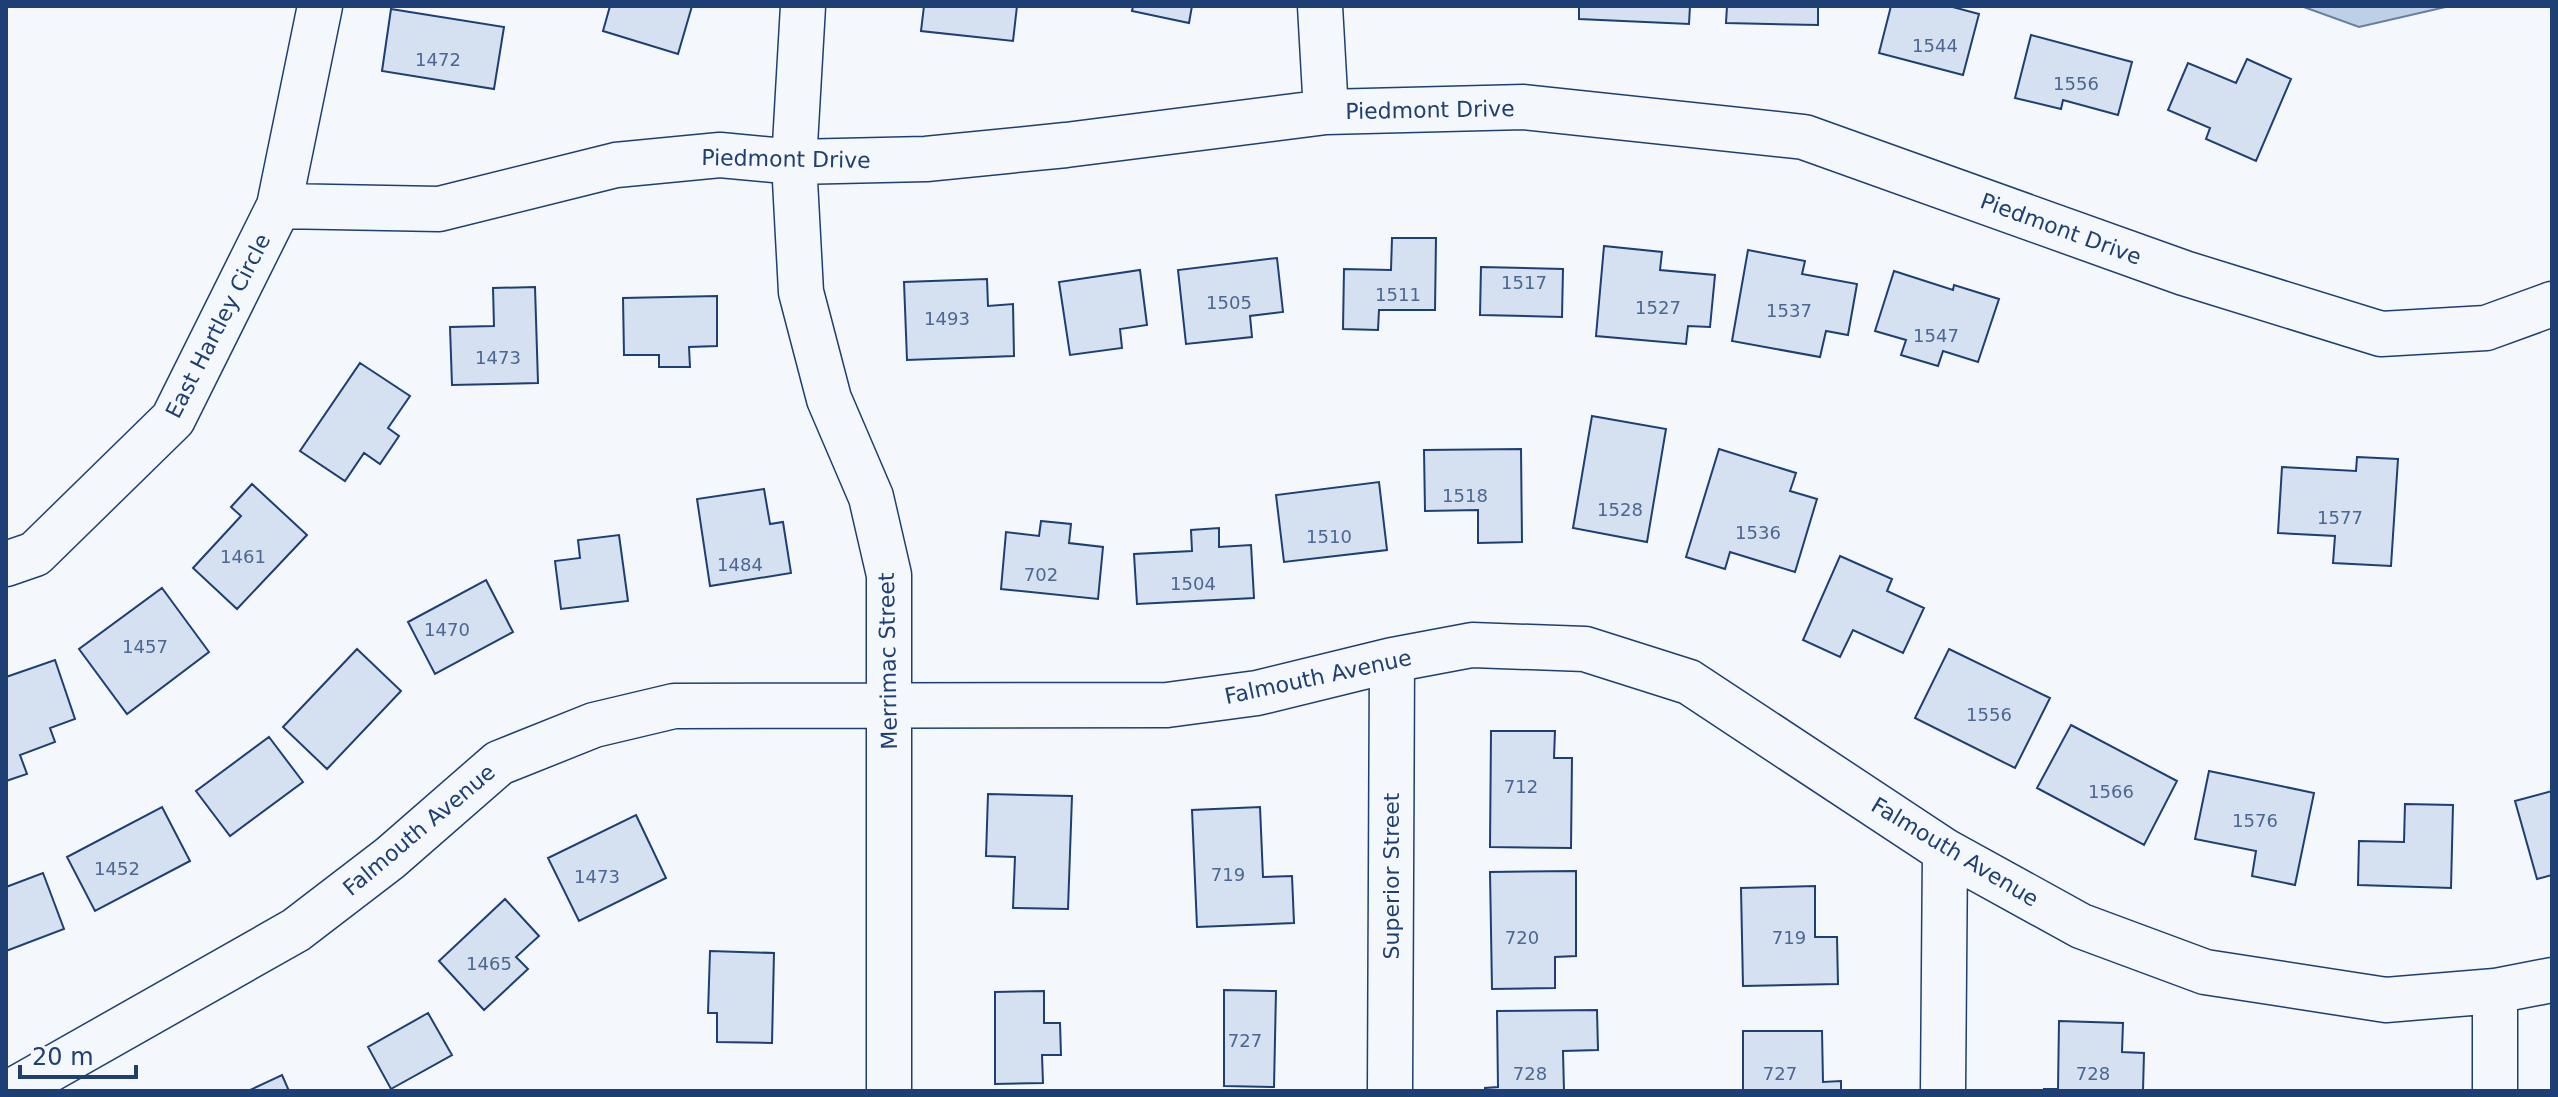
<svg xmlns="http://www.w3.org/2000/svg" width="2558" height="1097" font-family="'DejaVu Sans',sans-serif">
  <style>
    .water { fill: #bed0e5; stroke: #687fa3; stroke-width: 2 }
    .building { fill: #d5e0f0; stroke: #1d3f73; stroke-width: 2 }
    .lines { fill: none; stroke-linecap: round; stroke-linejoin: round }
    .minor-casing { stroke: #1d3f73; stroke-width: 47 }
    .minor { stroke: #f4f7fb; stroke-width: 44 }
    .labels { text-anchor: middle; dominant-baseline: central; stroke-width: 6; stroke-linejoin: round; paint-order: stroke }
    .number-label { font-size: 18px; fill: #4b6792 }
    .street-label { font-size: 22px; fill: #1d3f73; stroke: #f4f7fb }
  </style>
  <rect width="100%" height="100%" fill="#f4f7fb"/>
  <path class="water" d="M 2301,6 L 2450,6 L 2359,27 Z"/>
  <path class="building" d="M 610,6 L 692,6 L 678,54 L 603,31 Z
    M 924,6 L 1017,6 L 1013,41 L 921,31 Z
    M 1133,6 L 1192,6 L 1189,23 L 1132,11 Z
    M 1579,6 L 1690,6 L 1689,24 L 1579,19 Z
    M 1727,6 L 1818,6 L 1818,25 L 1726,23 Z
    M 1891,6 L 1949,6 L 1979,14 L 1963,75 L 1879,53 Z
    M 391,9 L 504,27 L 494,89 L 382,71 Z
    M 2031,35 L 2132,62 L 2118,115 L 2063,100 L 2061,109 L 2015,98 Z
    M 2247,59 L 2291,79 L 2256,161 L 2206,139 L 2210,128 L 2168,110 L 2188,63 L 2236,83 Z
    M 1392,238 L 1436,238 L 1435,310 L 1379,310 L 1378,330 L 1343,329 L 1344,269 L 1391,270 Z
    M 1604,246 L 1662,252 L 1660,270 L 1715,275 L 1710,327 L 1688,326 L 1686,344 L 1596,336 Z
    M 1748,250 L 1805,261 L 1802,274 L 1857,284 L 1848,335 L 1826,331 L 1820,357 L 1732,341 Z
    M 1277,258 L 1283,312 L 1250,316 L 1252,337 L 1186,344 L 1178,270 Z
    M 1481,267 L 1563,269 L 1562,317 L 1480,315 Z
    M 1140,270 L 1147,325 L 1120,329 L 1122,348 L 1070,355 L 1059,282 Z
    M 1894,271 L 1953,290 L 1954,285 L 1999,299 L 1978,362 L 1943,351 L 1938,366 L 1901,355 L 1906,340 L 1875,331 Z
    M 987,279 L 988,306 L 1013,304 L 1014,356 L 907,360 L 904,282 Z
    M 535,287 L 538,383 L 452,385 L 450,327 L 494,326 L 493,288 Z
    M 717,296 L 717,346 L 689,347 L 690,367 L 659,367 L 659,355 L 624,355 L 623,298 Z
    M 360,363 L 410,396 L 388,428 L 399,436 L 380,464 L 364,453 L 345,481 L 300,451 Z
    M 1592,416 L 1666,429 L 1647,542 L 1573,528 Z
    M 1521,449 L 1522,542 L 1478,543 L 1478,510 L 1425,511 L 1424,450 Z
    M 1719,449 L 1796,473 L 1790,491 L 1817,499 L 1795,572 L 1730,552 L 1725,569 L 1686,557 Z
    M 2357,457 L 2398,459 L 2391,566 L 2333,563 L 2335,536 L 2278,533 L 2282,467 L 2356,471 Z
    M 1379,482 L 1387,550 L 1284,562 L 1276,495 Z
    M 252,484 L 307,535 L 237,609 L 193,568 L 241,516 L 231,507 Z
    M 764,489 L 770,524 L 783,522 L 791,573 L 710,586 L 697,499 Z
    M 1041,521 L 1071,524 L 1069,543 L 1103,547 L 1098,599 L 1001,589 L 1006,532 L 1039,536 Z
    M 1219,528 L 1219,547 L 1251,545 L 1254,598 L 1137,604 L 1134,554 L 1192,551 L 1191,530 Z
    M 619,535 L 628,601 L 561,609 L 555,561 L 580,558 L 578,540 Z
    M 1840,556 L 1892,579 L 1887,591 L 1924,608 L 1903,653 L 1853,630 L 1840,657 L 1803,640 Z
    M 486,580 L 513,632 L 435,674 L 408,622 Z
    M 162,588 L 209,652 L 127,714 L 79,649 Z
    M 357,649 L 401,691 L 327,769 L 283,727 Z
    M 1949,649 L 2050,698 L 2015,768 L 1915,718 Z
    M 55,660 L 75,719 L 50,728 L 55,742 L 20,755 L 27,774 L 6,781 L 6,677 Z
    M 2071,725 L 2177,781 L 2144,845 L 2037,788 Z
    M 1491,731 L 1555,731 L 1554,758 L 1572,758 L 1571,848 L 1490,847 Z
    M 269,737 L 303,782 L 230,836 L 196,791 Z
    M 2209,771 L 2314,793 L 2295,885 L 2252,876 L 2256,851 L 2195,839 Z
    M 2552,791 L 2552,875 L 2537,879 L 2515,801 Z
    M 988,794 L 1072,796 L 1068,909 L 1013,908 L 1015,857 L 986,856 Z
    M 2405,804 L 2453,805 L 2451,888 L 2358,885 L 2359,841 L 2404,842 Z
    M 162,807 L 190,861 L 95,911 L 67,857 Z
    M 1260,807 L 1263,877 L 1292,876 L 1294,923 L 1197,927 L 1192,810 Z
    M 636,815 L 666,878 L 579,921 L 548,858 Z
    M 1576,871 L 1576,956 L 1555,957 L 1555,988 L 1492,989 L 1490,872 Z
    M 43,873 L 64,929 L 6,951 L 6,887 Z
    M 1815,886 L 1815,937 L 1837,937 L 1838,984 L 1743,986 L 1741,888 Z
    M 505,899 L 539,936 L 516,957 L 528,969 L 484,1010 L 439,961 Z
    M 710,951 L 774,953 L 772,1043 L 717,1042 L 717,1013 L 708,1013 Z
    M 1224,990 L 1276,991 L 1274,1087 L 1224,1086 Z
    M 1044,991 L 1044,1023 L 1060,1023 L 1061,1055 L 1042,1055 L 1043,1083 L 995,1084 L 995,992 Z
    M 1597,1010 L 1598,1050 L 1563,1051 L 1564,1091 L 1485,1091 L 1485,1088 L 1498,1087 L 1497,1011 Z
    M 428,1013 L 452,1055 L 391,1089 L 368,1047 Z
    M 2059,1021 L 2123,1023 L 2122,1052 L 2144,1053 L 2143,1091 L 2044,1091 L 2044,1089 L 2058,1089 Z
    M 1743,1031 L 1822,1031 L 1823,1082 L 1841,1081 L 1841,1091 L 1743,1091 Z
    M 282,1075 L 289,1091 L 248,1091 Z"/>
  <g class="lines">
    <defs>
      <path id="minor" d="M 803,6 L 794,162 L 801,292 L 829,399 L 871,497 L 889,575 L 889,1091
        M 1320,6 L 1326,112
        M 279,206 L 439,209 L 616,165 L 720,155 L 794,162 L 926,159 L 1066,145 L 1326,112 L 1524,107 L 1804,137 L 2184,273 L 2381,334 L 2486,328 L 2552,304
        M 6,564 L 35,554 L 173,419 L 279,206 L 320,6
        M 12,1091 L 296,930 L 390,858 L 499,763 L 594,725 L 674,706 L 1167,705 L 1257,693 L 1392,660 L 1472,645 L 1585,649 L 1689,682 L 1945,851 L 2081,926 L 2205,972 L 2386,1000 L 2495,991 L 2552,980
        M 1390,1091 L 1392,660
        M 1943,1091 L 1945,851
        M 2495,1091 L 2495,991"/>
    </defs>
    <use href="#minor" class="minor-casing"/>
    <use href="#minor" class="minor"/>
  </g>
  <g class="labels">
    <g class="number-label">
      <text x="1935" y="45">1544</text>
      <text x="438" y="59">1472</text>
      <text x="2076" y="83">1556</text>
      <text x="1524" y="282">1517</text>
      <text x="1398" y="294">1511</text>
      <text x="1229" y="302">1505</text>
      <text x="1658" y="307">1527</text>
      <text x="1789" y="310">1537</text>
      <text x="947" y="318">1493</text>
      <text x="1936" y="335">1547</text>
      <text x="498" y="357">1473</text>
      <text x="1465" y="495">1518</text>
      <text x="1620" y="509">1528</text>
      <text x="2340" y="517">1577</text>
      <text x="1758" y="532">1536</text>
      <text x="1329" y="536">1510</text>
      <text x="243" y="556">1461</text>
      <text x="740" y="564">1484</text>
      <text x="1041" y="574">702</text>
      <text x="1193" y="583">1504</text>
      <text x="447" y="629">1470</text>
      <text x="145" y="646">1457</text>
      <text x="1989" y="714">1556</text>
      <text x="1521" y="786">712</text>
      <text x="2111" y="791">1566</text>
      <text x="2255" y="820">1576</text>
      <text x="117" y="868">1452</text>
      <text x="1228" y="874">719</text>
      <text x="597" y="876">1473</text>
      <text x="1522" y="937">720</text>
      <text x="1789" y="937">719</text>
      <text x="489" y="963">1465</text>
      <text x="1245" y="1040">727</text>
      <text x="1530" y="1073">728</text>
      <text x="1780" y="1073">727</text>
      <text x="2093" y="1073">728</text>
    </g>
    <g class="street-label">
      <text transform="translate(1430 110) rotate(-1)">Piedmont Drive</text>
      <text transform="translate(786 159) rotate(1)">Piedmont Drive</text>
      <text transform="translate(2061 229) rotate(20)">Piedmont Drive</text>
      <text transform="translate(218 326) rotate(-63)">East Hartley Circle</text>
      <text transform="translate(888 661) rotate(-91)">Merrimac Street</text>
      <text transform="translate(1318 677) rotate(-12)">Falmouth Avenue</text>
      <text transform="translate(419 830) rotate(-40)">Falmouth Avenue</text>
      <text transform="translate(1955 852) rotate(31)">Falmouth Avenue</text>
      <text transform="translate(1391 876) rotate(-90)">Superior Street</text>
    </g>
  </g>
  <rect width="2558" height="1097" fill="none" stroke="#1d3f73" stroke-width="16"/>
  <path d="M20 1065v12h116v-12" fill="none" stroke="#1d3f73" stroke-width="4"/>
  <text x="32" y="1065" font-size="24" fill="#1d3f73" stroke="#f4f7fb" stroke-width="6" paint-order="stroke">20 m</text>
</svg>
